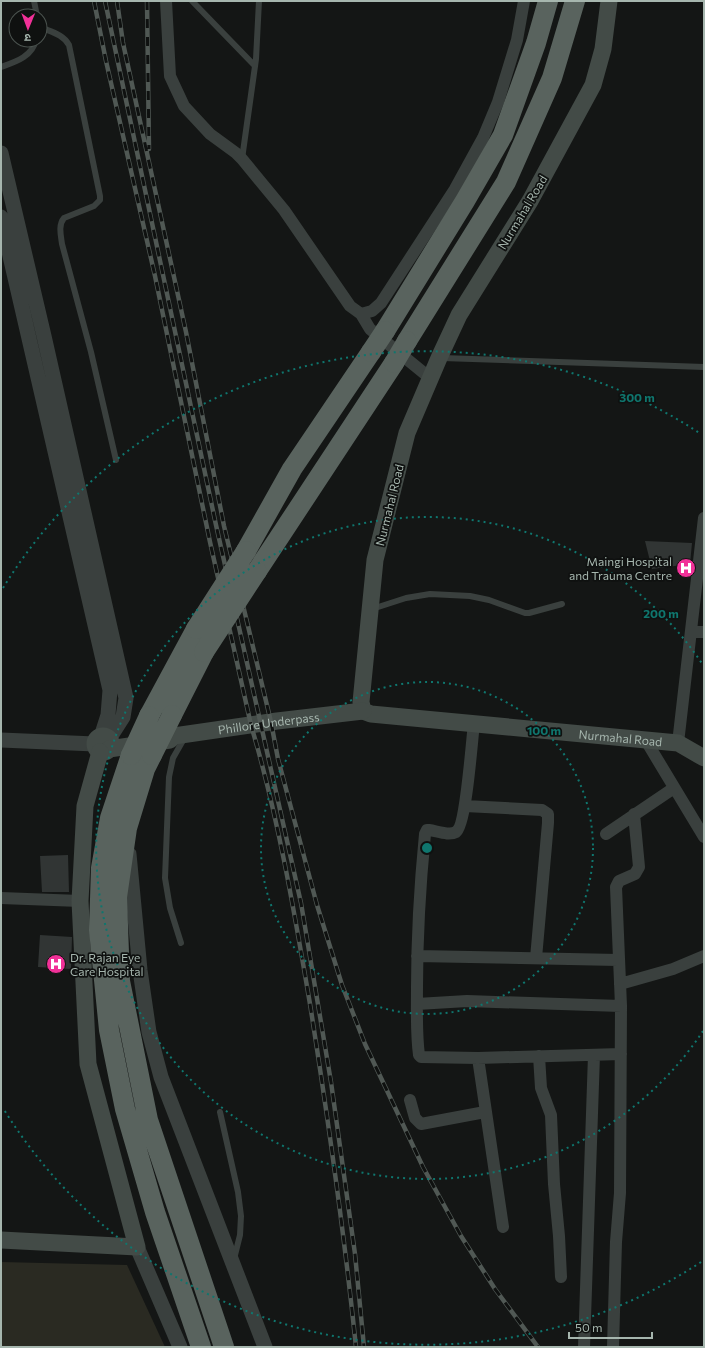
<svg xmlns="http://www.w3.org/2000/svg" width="705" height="1348" font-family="Commissioner,'Noto Sans Devanagari',sans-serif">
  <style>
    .green { fill: #2a2a22 }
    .building { fill: #313534 }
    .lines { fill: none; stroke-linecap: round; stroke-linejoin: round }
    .service { stroke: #3a403e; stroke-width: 6 }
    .minor { stroke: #3a403e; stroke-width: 12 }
    .tertiary { stroke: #3a403e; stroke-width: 15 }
    .secondary { stroke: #434b47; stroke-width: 17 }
    .trunk { stroke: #59635e; stroke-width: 20 }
    .rail-casing { stroke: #505854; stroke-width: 4.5 }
    .rail { stroke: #0f1110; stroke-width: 3; stroke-dasharray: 9; stroke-linecap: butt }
    .trunk-bridge { stroke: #59635e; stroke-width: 20 }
    .ring { fill: none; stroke: #0f766e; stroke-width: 2; stroke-dasharray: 2 4 }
    .labels { text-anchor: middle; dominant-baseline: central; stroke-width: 3.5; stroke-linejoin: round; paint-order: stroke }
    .street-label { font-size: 12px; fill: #a6b6ae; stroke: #0f1110 }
    .poi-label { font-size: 12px; fill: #a6b6ae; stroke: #0f1110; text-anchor: end }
    .centre { fill: #0f766e; stroke: #0f1110; stroke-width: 2 }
    .ring-label { font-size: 12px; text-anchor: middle; font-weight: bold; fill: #0f766e; stroke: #0f1110; stroke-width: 3.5; stroke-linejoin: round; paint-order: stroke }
  </style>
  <rect width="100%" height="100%" fill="#141615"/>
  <path class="green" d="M 1,1262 L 127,1265 L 165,1347 L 1,1347 Z"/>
  <path class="building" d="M 645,541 L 692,543 L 690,564 L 652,569 Z
    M 68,855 L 69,892 L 42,892 L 40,856 Z
    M 40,935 L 72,937 L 71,969 L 38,967 Z"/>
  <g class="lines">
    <path class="service" d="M 34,1 L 37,16
      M 192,1 L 255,66
      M 40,27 C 51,32 63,34 69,45 L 100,196 L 100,200 L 94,206 L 64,218 C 58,225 61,236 62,244 L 91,352 L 116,460
      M 1,67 C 15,62 32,57 36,40
      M 242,159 L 256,59 L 259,1
      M 442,358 L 704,367
      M 372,609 L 406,598 L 430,594 L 470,596 L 489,600 L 525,613 L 529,613 L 562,604
      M 181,943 L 170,908 L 165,878 L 169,777 L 173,758 L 185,737
      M 220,1112 L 238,1192 L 241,1216 L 240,1235 L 234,1259"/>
    <path class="minor" d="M 166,1 L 170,76 L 184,106 L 210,134 L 236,153 L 242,159 L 284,210 L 350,306 L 361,314 L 372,311 L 381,303 L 455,189 L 483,138 L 498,102 L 517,40 L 524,1
      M 361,314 L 370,329 L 430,378
      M 691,632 L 704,632
      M 474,723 C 472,739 466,826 456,832 C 449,836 437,831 429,830 L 427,830 L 425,834 C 420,885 417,936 417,987 C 417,1010 416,1033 419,1055 L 421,1057 L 478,1058 L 621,1054
      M 645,739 L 704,837
      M 678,743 L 704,518
      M 465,806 L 542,810 L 548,814 L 548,823 L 536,958
      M 606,834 L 674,788
      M 1,898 L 80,901
      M 417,956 L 618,960
      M 620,984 L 673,969 L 704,956
      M 417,1004 L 467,1001 L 621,1006
      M 539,1056 L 541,1088 L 551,1115 L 554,1184 L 559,1236 L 561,1277
      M 478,1058 L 503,1227
      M 410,1100 L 415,1118 L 421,1124 L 485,1112
      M 584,1347 L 594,1055
      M 613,1347 L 616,1242 L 620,1193 L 621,1006 L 616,887 L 619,881 L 635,874 L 639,867 L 634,814"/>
    <path class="tertiary" d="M 1,153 L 44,336 L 126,698 L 123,717 L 109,739
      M 1,217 L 110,690 L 108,715 L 101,737
      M 1,740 L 95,744
      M 129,854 L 140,970 L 149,1032 L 161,1077 L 265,1347
      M 137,1247 L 180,1347"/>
    <g class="secondary">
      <path id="s1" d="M 609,1 L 603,49 L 593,85 L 530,201 L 459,315 L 439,358 L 407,433 L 375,560 L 361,702 L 363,711 L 371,714 L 678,743 L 704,758"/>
      <circle cx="103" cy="744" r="8"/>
      <path id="s2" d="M 109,749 L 170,740 L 174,736 L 277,721 L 363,711"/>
      <path d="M 1,1240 L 137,1247 L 88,1064 L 80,901 L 85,806 L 100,752"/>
    </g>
    <path class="trunk" d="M 385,331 L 465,201 L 503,135 L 536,43 L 548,1
      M 407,341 L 506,182 L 552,78 L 575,1
      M 246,551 L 292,469 L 371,352
      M 257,571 L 394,363
      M 172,715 L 204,652
      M 149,716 L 196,629
      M 131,755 L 110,818 L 101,868 L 99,930 L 109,1030 L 125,1109 L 155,1212 L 201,1347
      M 152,755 L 145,769 L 127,828 L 117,897 L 120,981 L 148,1120 L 224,1347"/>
    <defs>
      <path id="rail" d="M 94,1 L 106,61 L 155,276 L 210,542 L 251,725 C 278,816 294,910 310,1004 C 328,1118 344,1232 356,1347
        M 105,1 L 216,525 L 301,903 L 331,1082 L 355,1254 L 364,1347
        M 117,1 L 123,43 L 186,332 L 224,526 L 271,722 L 278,759 L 317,905 L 342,985 L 365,1044 L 423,1167 L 461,1236 L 495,1289 L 538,1347
        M 147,1 L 149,149"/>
    </defs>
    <use href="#rail" class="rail-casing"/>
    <use href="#rail" class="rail"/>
    <path class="trunk-bridge" d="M 371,352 L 385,331
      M 394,363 L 407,341
      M 196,629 L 246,551
      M 204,652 L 257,571
      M 131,755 L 149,716
      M 152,755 L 172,715"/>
  </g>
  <g class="ring">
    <circle cx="427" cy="848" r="166"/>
    <path d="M703 1031A331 331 0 1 1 703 665"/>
    <path d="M701 1262A497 497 0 0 1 3 1108M3 588A497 497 0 0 1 701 434"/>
  </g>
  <defs>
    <symbol id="hospital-disc" viewBox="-11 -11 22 22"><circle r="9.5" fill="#f13198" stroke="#0f1110"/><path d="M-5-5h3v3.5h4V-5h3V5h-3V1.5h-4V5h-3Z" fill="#fff"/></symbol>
  </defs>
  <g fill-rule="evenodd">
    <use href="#hospital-disc" x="675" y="557" width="22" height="22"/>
    <use href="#hospital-disc" x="45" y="953" width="22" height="22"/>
  </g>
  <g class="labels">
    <g class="street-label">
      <text transform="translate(522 212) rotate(-59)">Nurmahal Road</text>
      <text transform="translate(389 505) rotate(-76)">Nurmahal Road</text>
      <text stroke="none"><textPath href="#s2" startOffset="163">Phillore Underpass</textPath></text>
      <text stroke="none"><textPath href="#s1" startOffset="1023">Nurmahal Road</textPath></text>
    </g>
    <g class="poi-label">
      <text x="672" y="561">Maingi Hospital<tspan x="672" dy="14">and Trauma Centre</tspan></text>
      <text x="70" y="957" text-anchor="start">Dr. Rajan Eye<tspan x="70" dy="14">Care Hospital</tspan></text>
    </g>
  </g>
  <circle cx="427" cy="848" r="6" class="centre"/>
  <g class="ring-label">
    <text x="637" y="402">300 m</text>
    <text x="661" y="618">200 m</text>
    <text x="544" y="735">100 m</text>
  </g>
  <rect width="705" height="1348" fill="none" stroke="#a6b6ae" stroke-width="4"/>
  <g transform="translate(28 28) rotate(181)"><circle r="19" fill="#0f1110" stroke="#4b534f"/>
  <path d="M0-3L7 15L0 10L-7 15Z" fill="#f13198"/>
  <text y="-6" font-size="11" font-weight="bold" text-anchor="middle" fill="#a6b6ae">उ</text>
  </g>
  <path d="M569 1332v6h83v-6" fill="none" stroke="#a6b6ae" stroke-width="2"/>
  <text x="575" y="1332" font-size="12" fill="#a6b6ae" stroke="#0f1110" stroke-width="3" paint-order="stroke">50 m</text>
</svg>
